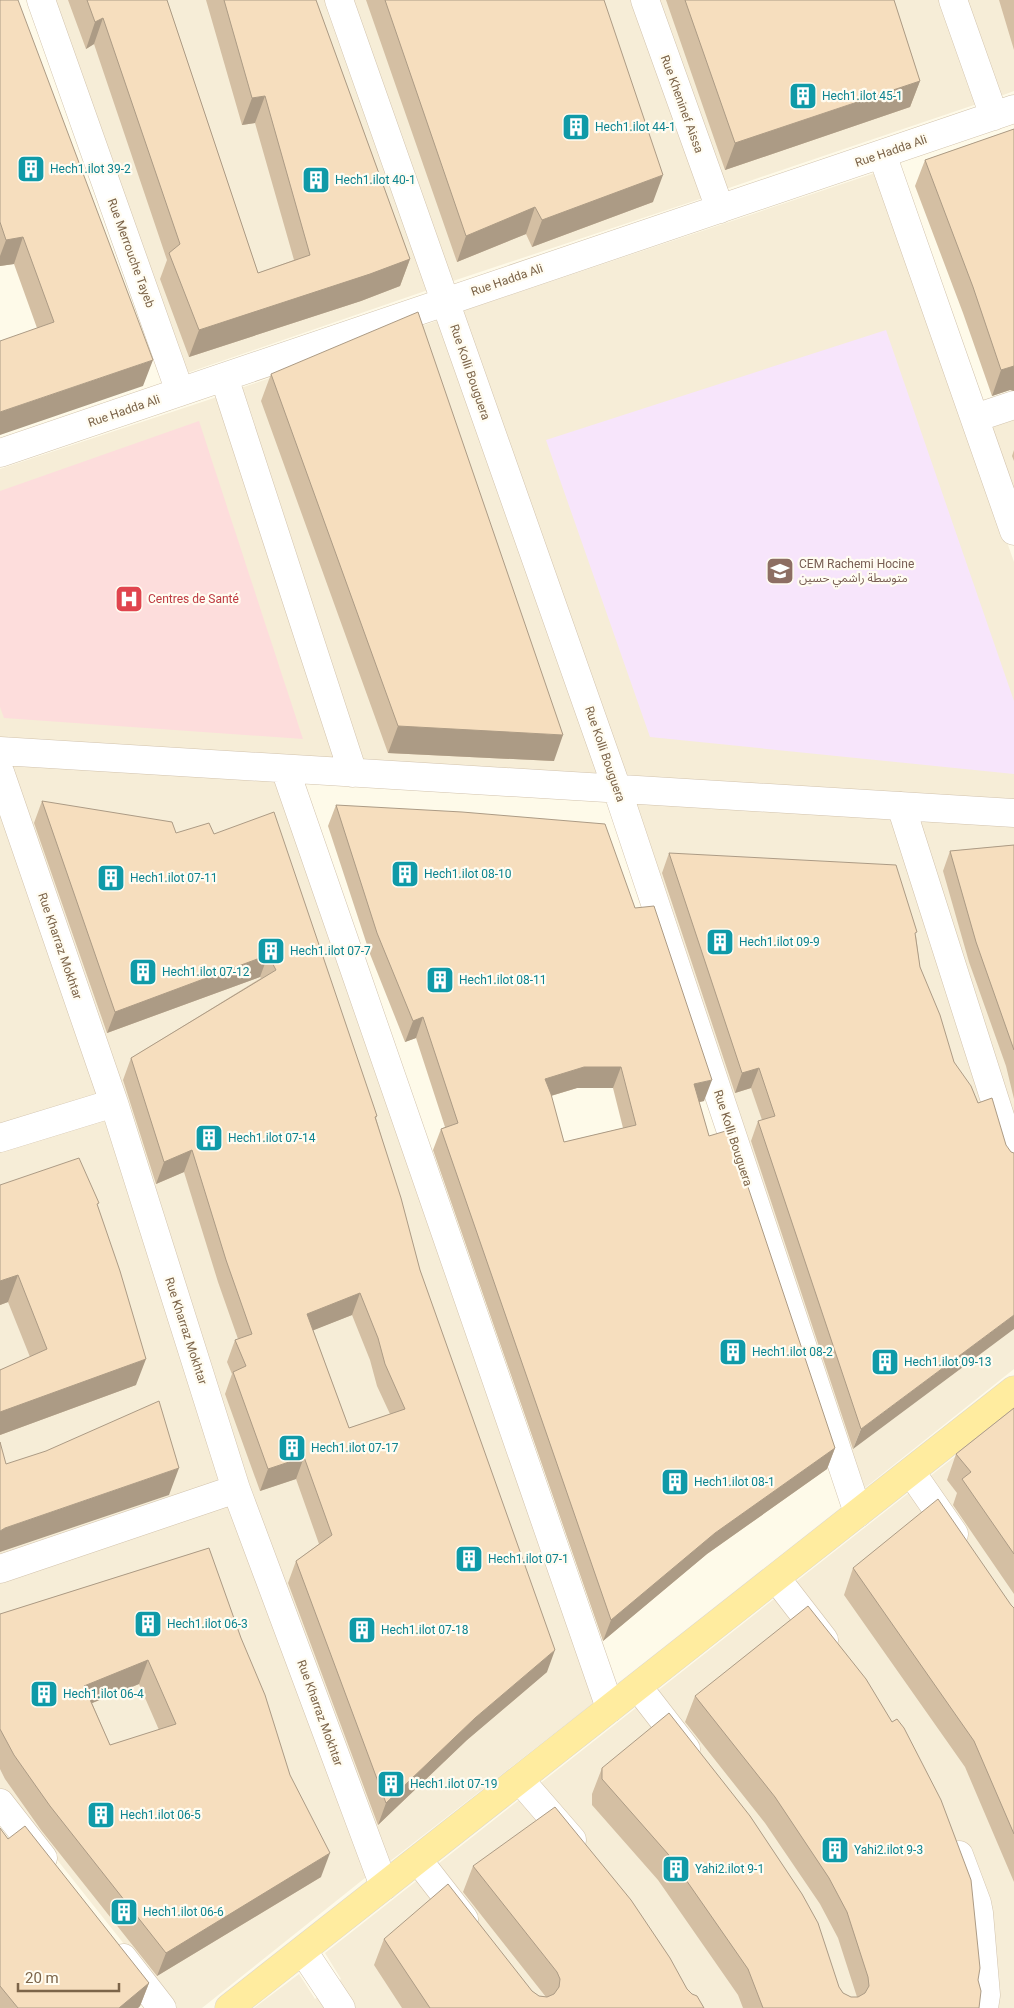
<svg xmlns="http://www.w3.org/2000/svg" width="1014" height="2008" font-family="Roboto,'Noto Sans Arabic',sans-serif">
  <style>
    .residential { fill: #f6edd7 }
    .education { fill: #f7e5fb }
    .medical { fill: #fddddc }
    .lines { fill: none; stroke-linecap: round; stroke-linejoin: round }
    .minor-casing { stroke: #d2c3ad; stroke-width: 29 }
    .major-casing { stroke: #ddd7d0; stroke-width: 29 }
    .minor { stroke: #fff; stroke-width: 28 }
    .major { stroke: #ffec9f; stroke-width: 28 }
    .wall { fill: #d4bfa3; fill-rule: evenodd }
    .shaded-wall { fill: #ac9b85 }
    .building { fill: #f6debe; stroke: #ac9b85; fill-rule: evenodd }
    .labels { text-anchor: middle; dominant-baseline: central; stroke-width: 4.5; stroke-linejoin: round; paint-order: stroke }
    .culture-label { font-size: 12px; fill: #0d838f; stroke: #fffcf1; text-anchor: start }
    .street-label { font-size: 12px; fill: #7c6449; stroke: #fffcf1 }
    .education-label { font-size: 12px; fill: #785e54; stroke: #fffcf1; text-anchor: start }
    .health-label { font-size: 12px; fill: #be3a42; stroke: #fffcf1; text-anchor: start }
  </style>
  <rect width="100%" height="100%" fill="#fefae9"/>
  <path class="residential" d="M 51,0 L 330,0 L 431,289 L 184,374 Z
    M 349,0 L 633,0 L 703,198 L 447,283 Z
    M 655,0 L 940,0 L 977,104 L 723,190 Z
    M 963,0 L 1014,0 L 1014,91 L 998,97 Z
    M 878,172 L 1014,562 L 1014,803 L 623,779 L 460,312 Z
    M 442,319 L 603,777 L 360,764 L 238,389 Z
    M 220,396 L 339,761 L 0,740 L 0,469 Z
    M 1014,416 L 1014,503 L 987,425 Z
    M 7,761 L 277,778 L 596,1701 L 389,1862 L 253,1506 Z
    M 632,800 L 894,815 L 1014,1195 L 1014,1369 L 861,1491 Z
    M 0,802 L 101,1096 L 0,1127 Z
    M 914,817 L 1014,822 L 1014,1129 Z
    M 106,1116 L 226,1482 L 0,1559 L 0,1149 Z
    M 1014,1410 L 1014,2008 L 254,2008 L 299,1974 L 315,1999 L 341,1979 L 325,1953 Z
    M 228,1500 L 370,1874 L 202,2008 L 175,2008 L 0,1788 L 0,1578 Z"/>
  <path class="education" d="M 886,330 L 1014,701 L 1014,774 L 650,737 L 546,440 Z"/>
  <path class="medical" d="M 199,421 L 303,739 L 4,718 L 0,707 L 0,491 Z"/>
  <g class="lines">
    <defs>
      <path id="minor" d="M 41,0 L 180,392
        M 339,0 L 617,789 L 858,1513
        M 645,0 L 720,209
        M 953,0 L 994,116
        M 882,154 L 1014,531
        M 224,377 L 353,773
        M 975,418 L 1014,405
        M 0,453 L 1014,109
        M 0,751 L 1014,813
        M 285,769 L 610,1708
        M 0,772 L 114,1103 L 236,1489 L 384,1886
        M 901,806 L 1014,1160
        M 0,1138 L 114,1103
        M 911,1472 L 954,1534
        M 0,1569 L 236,1489
        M 776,1578 L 824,1640
        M 638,1687 L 686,1749
        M 520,1780 L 572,1840
        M 0,1803 L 43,1858
        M 959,1855 L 977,1903 L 979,1913 L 986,1995 L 984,2008
        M 418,1860 L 464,1919
        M 303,1951 L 341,2008
        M 123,1958 L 162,2008"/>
      <path id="major" d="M 229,2008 L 1014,1390"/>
    </defs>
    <use href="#minor" class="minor-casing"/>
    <use href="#major" class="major-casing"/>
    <use href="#minor" class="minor"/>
    <use href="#major" class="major"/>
  </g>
  <path class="wall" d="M 0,0 L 143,386 L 37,328 L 14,264 L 0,266 Z
    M 68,0 L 167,0 L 258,273 L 294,260 L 255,123 L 242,125 L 206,0 L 316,0 L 410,259 L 400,286 L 361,301 L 189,357 L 160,279 L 167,260 L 94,44 L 86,49 Z
    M 366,0 L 604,0 L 653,202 L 532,247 L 526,234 L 457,262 Z
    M 666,0 L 894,0 L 920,81 L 910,107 L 725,170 Z
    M 999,0 L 1014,0 L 1014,50 Z
    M 1014,129 L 1014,391 L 1010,390 L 992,396 L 963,313 L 915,186 L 925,160 Z
    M 271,374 L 554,761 L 388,753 L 261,401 Z
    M 1014,450 L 1014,461 L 1012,456 Z
    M 42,801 L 176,833 L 214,834 L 377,1116 L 376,1118 L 420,1270 L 547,1672 L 467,1740 L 378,1825 L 288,1583 L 296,1561 L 319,1544 L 296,1479 L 260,1491 L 225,1394 L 232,1374 L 227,1362 L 235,1340 L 238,1339 L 218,1282 L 184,1172 L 156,1184 L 123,1080 L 131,1058 L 261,978 L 260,977 L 107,1033 L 34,823 ZM 352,1315 L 370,1360 L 377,1386 L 390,1414 L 349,1428 L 313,1330 Z
    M 336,805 L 635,908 L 704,1101 L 699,1102 L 709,1136 L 835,1448 L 827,1469 L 707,1554 L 603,1641 L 433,1150 L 441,1129 L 445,1127 L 416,1038 L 405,1042 L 370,954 L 328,826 ZM 577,1088 L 613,1088 L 623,1128 L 564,1142 L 551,1096 Z
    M 1014,845 L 1014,1099 L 1006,1066 L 969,962 L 943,871 L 950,851 Z
    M 669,853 L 916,936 L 920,967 L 954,1062 L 978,1103 L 992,1098 L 853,1449 L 751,1141 L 758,1121 L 762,1120 L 751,1088 L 735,1093 L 662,873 Z
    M 0,1185 L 98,1207 L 136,1385 L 0,1435 L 0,1370 L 30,1357 L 8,1302 L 0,1305 Z
    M 1014,1408 L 1014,1594 L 953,1505 L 957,1493 L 947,1480 L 956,1454 Z
    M 209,1548 L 321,1877 L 157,1976 L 41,1830 L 5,1779 L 0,1769 L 0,1614 ZM 139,1684 L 159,1730 L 110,1745 L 92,1703 Z
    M 853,1568 L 1011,1605 L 1014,1608 L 1014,1882 L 965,1767 L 844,1595 Z
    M 695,1696 L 978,1980 L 979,2008 L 743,2008 L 738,1995 L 658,1880 L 592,1805 L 592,1794 L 602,1768 L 839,1987 L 843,1993 L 851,1997 L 857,1997 L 838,1938 L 820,1904 L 765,1823 L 685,1722 Z
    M 0,1828 L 8,1839 L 149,1983 L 140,2006 L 138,2008 L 0,2008 Z
    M 473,1866 L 687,1989 L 704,2008 L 402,2008 L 374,1965 L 384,1939 L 532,1991 L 539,1996 L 546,1997 L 463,1892 Z"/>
  <path class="shaded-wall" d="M 103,18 L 94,44 L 86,49 L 95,22 Z
    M 920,81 L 910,107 L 725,170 L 735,143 Z
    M 265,96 L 255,123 L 242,125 L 252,98 Z
    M 663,175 L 653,202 L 532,247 L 542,220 Z
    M 535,207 L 526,234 L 457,262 L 466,236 Z
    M 23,237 L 14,264 L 0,266 L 0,256 L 6,240 Z
    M 410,259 L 400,286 L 361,301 L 189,357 L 199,330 Z
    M 153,360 L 143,386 L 0,435 L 0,412 Z
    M 1014,366 L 1014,391 L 1010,390 L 992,396 L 1001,370 Z
    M 398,726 L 563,735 L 554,761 L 388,753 Z
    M 268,955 L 260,977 L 107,1033 L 115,1012 Z
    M 423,1017 L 416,1038 L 405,1042 L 413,1021 Z
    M 584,1067 L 621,1067 L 613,1088 L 577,1088 L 537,1100 L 545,1079 Z
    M 759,1068 L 751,1088 L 735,1093 L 742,1073 Z
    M 712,1080 L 704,1101 L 686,1105 L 694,1084 Z
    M 192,1150 L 184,1172 L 156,1184 L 164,1162 Z
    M 18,1275 L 8,1302 L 0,1305 L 0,1281 Z
    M 360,1293 L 352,1315 L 299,1336 L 307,1314 Z
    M 1014,1315 L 1014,1329 L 853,1449 L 861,1429 Z
    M 146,1359 L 136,1385 L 0,1435 L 0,1412 Z
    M 835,1448 L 827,1469 L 707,1554 L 603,1641 L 611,1620 L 715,1533 Z
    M 304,1457 L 296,1479 L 260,1491 L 268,1469 Z
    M 179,1468 L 169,1495 L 0,1552 L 0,1531 L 5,1528 Z
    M 555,1650 L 547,1672 L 467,1740 L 378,1825 L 386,1803 L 475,1718 Z
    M 148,1660 L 139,1684 L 75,1710 L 84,1686 Z
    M 330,1853 L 321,1877 L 157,1976 L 166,1953 Z
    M 149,1983 L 140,2006 L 138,2008 L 119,2008 Z"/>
  <path class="building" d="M 0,0 L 18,0 L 153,360 L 0,412 L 0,341 L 54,322 L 23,237 L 6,240 L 0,222 Z
    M 87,0 L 167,0 L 258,273 L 310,255 L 265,96 L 252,98 L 224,0 L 316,0 L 410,259 L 370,274 L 199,330 L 169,253 L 180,244 L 103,18 L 95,22 Z
    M 385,0 L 604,0 L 663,175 L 542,220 L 535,207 L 466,236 Z
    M 685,0 L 894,0 L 920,81 L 735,143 Z
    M 1014,129 L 1014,366 L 1001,370 L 973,287 L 925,160 Z
    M 418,312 L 563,735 L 398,726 L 271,374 Z
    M 42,801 L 172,822 L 176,833 L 209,823 L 214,834 L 274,812 L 377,1116 L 375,1117 L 401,1198 L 420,1270 L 555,1650 L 475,1718 L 386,1803 L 296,1561 L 332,1535 L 304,1457 L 268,1469 L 233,1372 L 246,1366 L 235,1340 L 252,1334 L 226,1260 L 192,1150 L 164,1162 L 131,1058 L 276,970 L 268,955 L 115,1012 ZM 360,1293 L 378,1338 L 385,1364 L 405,1409 L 349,1428 L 307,1314 Z
    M 336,805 L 462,812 L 605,824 L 635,908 L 654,906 L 712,1080 L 694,1084 L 709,1136 L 729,1130 L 835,1448 L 715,1533 L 611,1620 L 441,1129 L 458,1123 L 423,1017 L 413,1021 L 377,933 ZM 584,1067 L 621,1067 L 636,1125 L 564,1142 L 551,1094 L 545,1079 Z
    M 1014,845 L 1014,1050 L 976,942 L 950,851 Z
    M 669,853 L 896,865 L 917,932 L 915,933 L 920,967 L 940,1015 L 954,1062 L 971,1086 L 978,1103 L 992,1098 L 1006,1145 L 1011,1152 L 1014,1153 L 1014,1315 L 861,1429 L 758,1121 L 775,1116 L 759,1068 L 742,1073 Z
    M 79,1158 L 99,1203 L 97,1204 L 120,1271 L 146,1359 L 0,1412 L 0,1370 L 47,1349 L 18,1275 L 0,1281 L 0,1185 Z
    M 159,1401 L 179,1468 L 5,1528 L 0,1531 L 0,1442 L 6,1464 L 46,1451 Z
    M 1014,1408 L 1014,1554 L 962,1479 L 971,1472 L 956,1454 Z
    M 938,1499 L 1011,1605 L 1014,1608 L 1014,1834 L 974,1741 L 853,1568 Z
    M 209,1548 L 241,1638 L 265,1695 L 290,1775 L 330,1853 L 166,1953 L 50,1806 L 14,1755 L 0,1729 L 0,1614 ZM 148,1660 L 176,1724 L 110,1745 L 84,1686 Z
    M 808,1606 L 866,1679 L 892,1722 L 897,1719 L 904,1728 L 941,1800 L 971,1880 L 980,1968 L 978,1980 L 981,1991 L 979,2008 L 763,2008 L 748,1969 L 668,1854 L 602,1779 L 602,1768 L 669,1713 L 750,1816 L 802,1894 L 818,1923 L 839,1987 L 843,1993 L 851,1997 L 858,1997 L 865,1993 L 869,1986 L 868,1977 L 847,1912 L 829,1878 L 775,1797 L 695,1696 Z
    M 555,1807 L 631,1900 L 670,1958 L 687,1989 L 692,1994 L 697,1996 L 704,2008 L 430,2008 L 384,1939 L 448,1884 L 532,1991 L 539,1996 L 547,1997 L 554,1994 L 559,1987 L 560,1979 L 557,1972 L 473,1866 Z
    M 25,1826 L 149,1983 L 119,2008 L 18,2008 L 0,1986 L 0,1828 L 8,1839 Z"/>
  <defs>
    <symbol id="building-square" viewBox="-11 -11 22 22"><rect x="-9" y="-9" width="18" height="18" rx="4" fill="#0f9aa8" stroke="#fffcf1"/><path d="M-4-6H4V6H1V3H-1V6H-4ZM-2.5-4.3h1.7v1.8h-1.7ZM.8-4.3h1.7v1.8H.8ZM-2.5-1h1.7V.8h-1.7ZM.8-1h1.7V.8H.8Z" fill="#fff"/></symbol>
    <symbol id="school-square" viewBox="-11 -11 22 22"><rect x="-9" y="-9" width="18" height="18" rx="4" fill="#8d6e63" stroke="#fffcf1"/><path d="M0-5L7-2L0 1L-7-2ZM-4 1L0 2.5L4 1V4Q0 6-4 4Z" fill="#fff"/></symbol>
    <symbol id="hospital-square" viewBox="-11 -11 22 22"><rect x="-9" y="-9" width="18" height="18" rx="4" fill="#e0444e" stroke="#fffcf1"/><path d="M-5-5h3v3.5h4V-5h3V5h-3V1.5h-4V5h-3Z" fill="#fff"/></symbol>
  </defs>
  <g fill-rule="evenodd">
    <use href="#building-square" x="787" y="80" width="32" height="32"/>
    <use href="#building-square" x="560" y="111" width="32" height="32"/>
    <use href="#building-square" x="15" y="153" width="32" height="32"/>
    <use href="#building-square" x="300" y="164" width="32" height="32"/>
    <use href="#school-square" x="764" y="555" width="32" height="32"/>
    <use href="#hospital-square" x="113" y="583" width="32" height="32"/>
    <use href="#building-square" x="389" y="858" width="32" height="32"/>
    <use href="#building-square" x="95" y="862" width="32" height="32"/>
    <use href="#building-square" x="704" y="926" width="32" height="32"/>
    <use href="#building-square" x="255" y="935" width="32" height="32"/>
    <use href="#building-square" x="127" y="956" width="32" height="32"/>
    <use href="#building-square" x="424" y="964" width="32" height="32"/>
    <use href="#building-square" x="193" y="1122" width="32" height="32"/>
    <use href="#building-square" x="717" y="1336" width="32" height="32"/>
    <use href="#building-square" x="869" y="1346" width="32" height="32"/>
    <use href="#building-square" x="276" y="1432" width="32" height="32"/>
    <use href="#building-square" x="659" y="1466" width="32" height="32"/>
    <use href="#building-square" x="453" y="1543" width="32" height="32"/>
    <use href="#building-square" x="132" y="1608" width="32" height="32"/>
    <use href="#building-square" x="346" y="1614" width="32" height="32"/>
    <use href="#building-square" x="28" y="1678" width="32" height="32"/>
    <use href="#building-square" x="375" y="1768" width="32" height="32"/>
    <use href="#building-square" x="85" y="1799" width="32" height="32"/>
    <use href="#building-square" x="819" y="1834" width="32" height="32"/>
    <use href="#building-square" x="660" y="1853" width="32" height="32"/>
    <use href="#building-square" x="108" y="1896" width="32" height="32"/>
  </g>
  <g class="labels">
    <g class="culture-label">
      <text x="822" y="96">Hech1.ilot 45-1</text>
      <text x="595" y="127">Hech1.ilot 44-1</text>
      <text x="50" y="169">Hech1.ilot 39-2</text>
      <text x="335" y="180">Hech1.ilot 40-1</text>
      <text x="424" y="874">Hech1.ilot 08-10</text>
      <text x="130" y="878">Hech1.ilot 07-11</text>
      <text x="739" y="942">Hech1.ilot 09-9</text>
      <text x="290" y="951">Hech1.ilot 07-7</text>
      <text x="162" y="972">Hech1.ilot 07-12</text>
      <text x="459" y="980">Hech1.ilot 08-11</text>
      <text x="228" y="1138">Hech1.ilot 07-14</text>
      <text x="752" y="1352">Hech1.ilot 08-2</text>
      <text x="904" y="1362">Hech1.ilot 09-13</text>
      <text x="311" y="1448">Hech1.ilot 07-17</text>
      <text x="694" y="1482">Hech1.ilot 08-1</text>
      <text x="488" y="1559">Hech1.ilot 07-1</text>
      <text x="167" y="1624">Hech1.ilot 06-3</text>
      <text x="381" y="1630">Hech1.ilot 07-18</text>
      <text x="63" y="1694">Hech1.ilot 06-4</text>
      <text x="410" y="1784">Hech1.ilot 07-19</text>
      <text x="120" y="1815">Hech1.ilot 06-5</text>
      <text x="854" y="1850">Yahi2.ilot 9-3</text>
      <text x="695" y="1869">Yahi2.ilot 9-1</text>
      <text x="143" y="1912">Hech1.ilot 06-6</text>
    </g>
    <g class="street-label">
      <text transform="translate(682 104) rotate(70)">Rue Kheninef Aissa</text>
      <text transform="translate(891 151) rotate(-19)">Rue Hadda Ali</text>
      <text transform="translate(131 253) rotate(70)">Rue Merrouche Tayeb</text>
      <text transform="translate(507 280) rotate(-19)">Rue Hadda Ali</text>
      <text transform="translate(470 372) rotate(71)">Rue Kolli Bouguera</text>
      <text transform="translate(124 411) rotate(-19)">Rue Hadda Ali</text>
      <text transform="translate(605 754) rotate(71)">Rue Kolli Bouguera</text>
      <text transform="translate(60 946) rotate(71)">Rue Kharraz Mokhtar</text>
      <text transform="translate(733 1138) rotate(72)">Rue Kolli Bouguera</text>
      <text transform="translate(186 1331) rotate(72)">Rue Kharraz Mokhtar</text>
      <text transform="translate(320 1713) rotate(70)">Rue Kharraz Mokhtar</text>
    </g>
    <g class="education-label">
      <text x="799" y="564">CEM Rachemi Hocine<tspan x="799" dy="14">متوسطة راشمي حسين</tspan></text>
    </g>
    <g class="health-label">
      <text x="148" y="599">Centres de Santé</text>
    </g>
  </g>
  <path d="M18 1983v8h101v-8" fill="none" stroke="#7c6449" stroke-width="2.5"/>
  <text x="25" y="1983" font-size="15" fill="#7c6449" stroke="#fffcf1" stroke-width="4" paint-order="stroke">20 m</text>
</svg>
